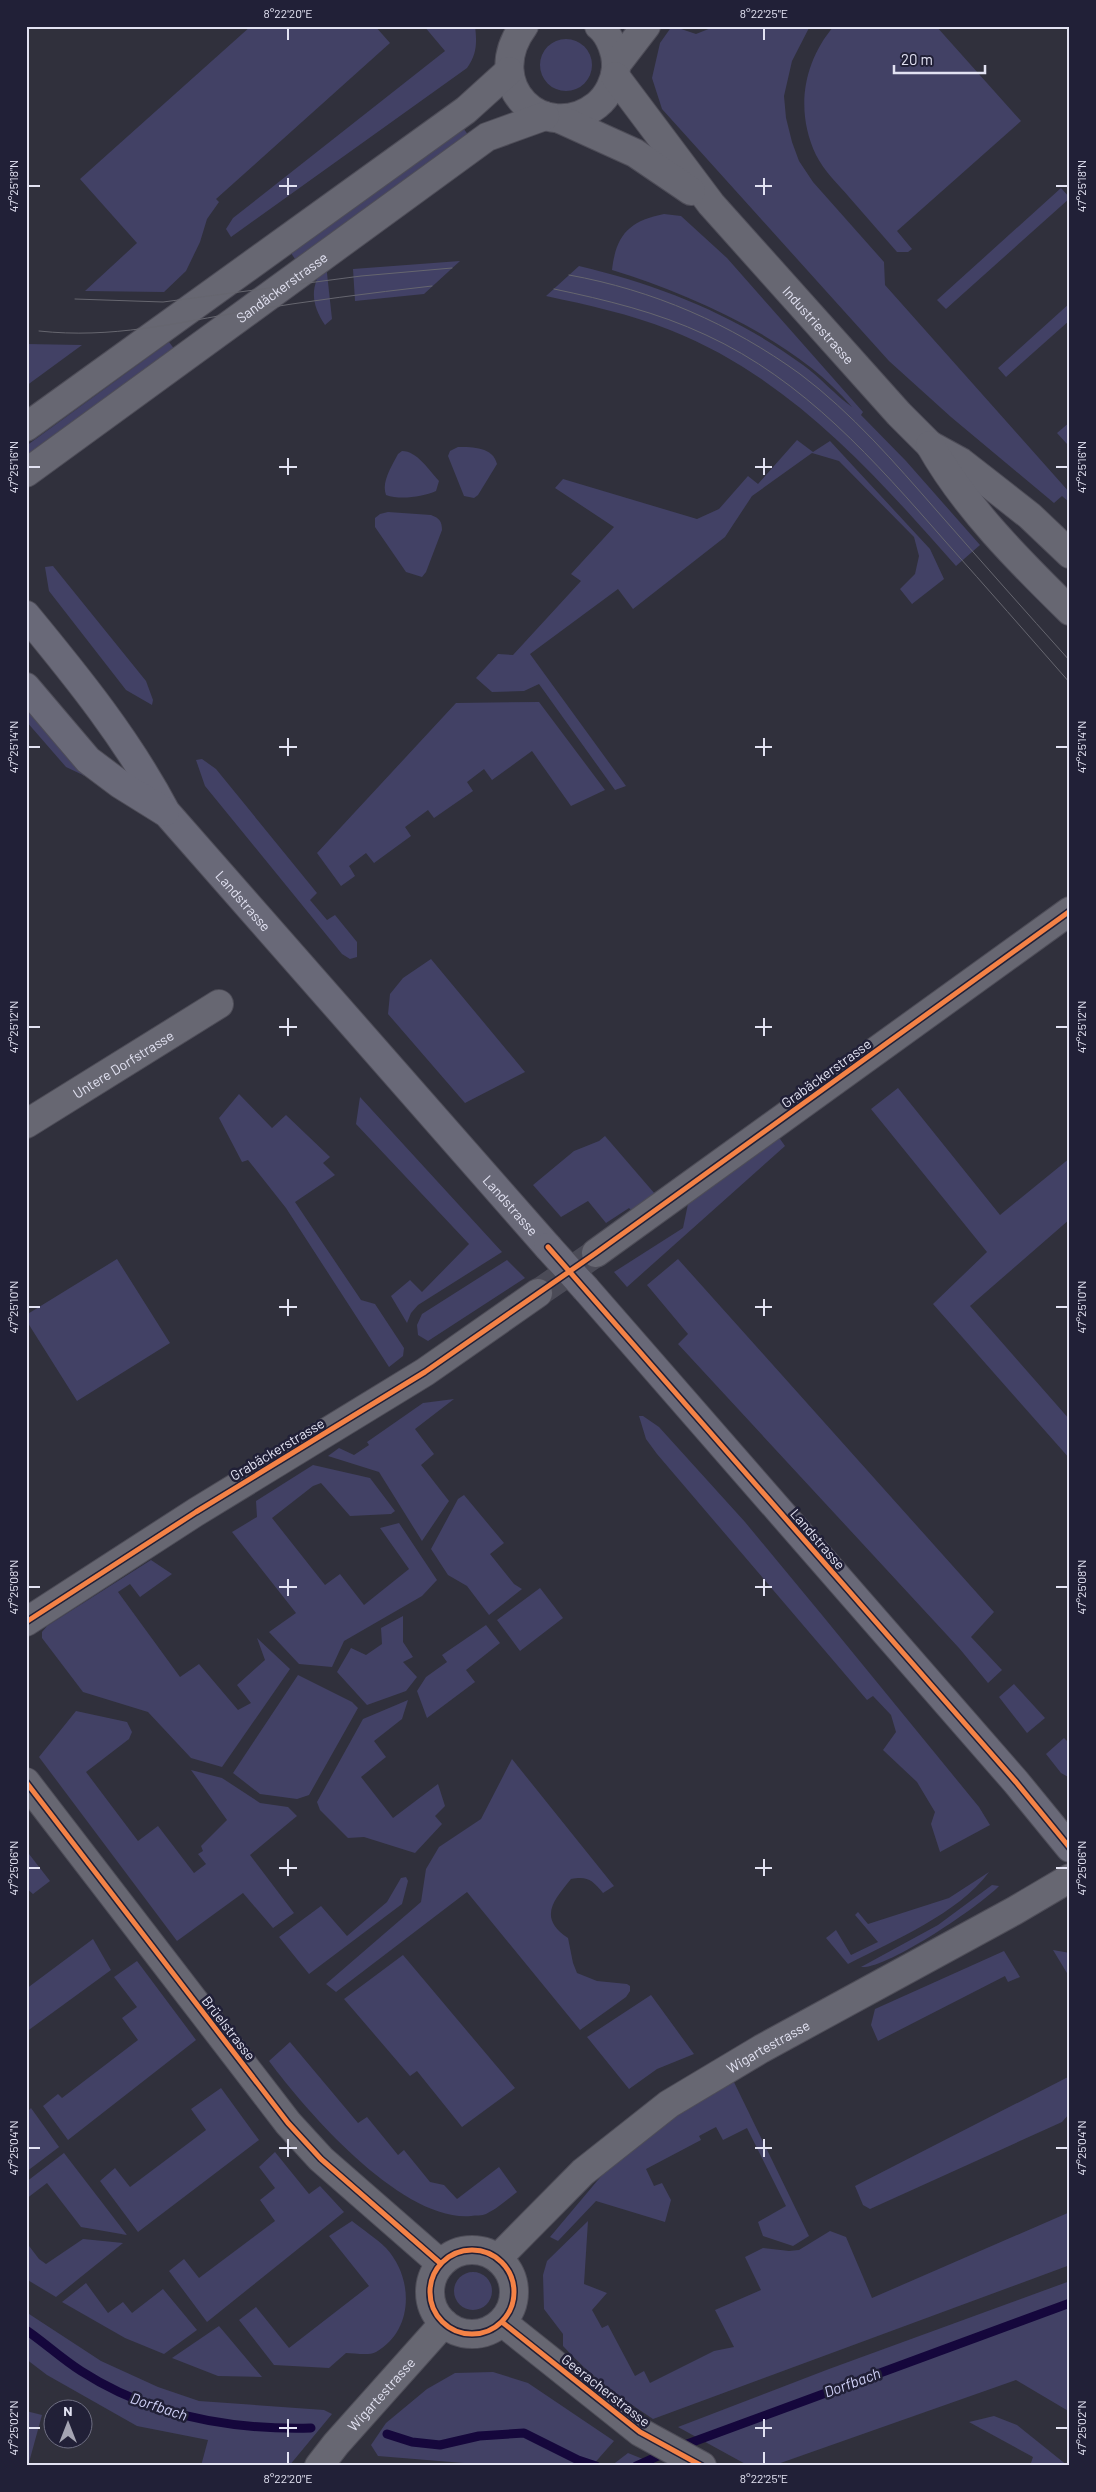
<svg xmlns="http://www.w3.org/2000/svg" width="1096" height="2492" font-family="Barlow,sans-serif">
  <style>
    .green { fill: #424165 }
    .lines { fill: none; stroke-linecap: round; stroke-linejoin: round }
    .stream { stroke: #15073c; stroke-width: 9 }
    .minor-tunnel { stroke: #4b4b57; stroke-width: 28; stroke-dasharray: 28 14; stroke-linecap: butt }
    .minor-casing { stroke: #4e4d58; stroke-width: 30 }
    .major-casing { stroke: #4e4d58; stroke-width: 30 }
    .minor { stroke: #676772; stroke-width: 28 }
    .major { stroke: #696978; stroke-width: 28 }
    .tram { stroke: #66666f; stroke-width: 1 }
    .major-bridge-casing { stroke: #4e4d58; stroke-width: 30; stroke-linecap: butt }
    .major-bridge { stroke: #696978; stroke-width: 28 }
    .cycleway-casing { stroke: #212037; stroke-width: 8 }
    .cycleway { stroke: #f48246; stroke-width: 5 }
    .ticks { fill: none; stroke: #e2e2f2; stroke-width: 2 }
    .labels { text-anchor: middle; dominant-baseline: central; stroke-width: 5; stroke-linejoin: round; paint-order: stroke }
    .street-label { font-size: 14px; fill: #e2e2f2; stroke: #212037 }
    .water-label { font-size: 15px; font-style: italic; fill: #d1d2f8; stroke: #212037 }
    .neatline { fill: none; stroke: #e2e2f2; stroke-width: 2 }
    .ticks-label { font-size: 12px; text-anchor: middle; fill: #e2e2f2 }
  </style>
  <rect width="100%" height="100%" fill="#30303c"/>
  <path class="green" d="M 251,26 L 375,26 L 390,43 L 216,199 L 219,202 L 207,219 L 200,242 L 186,271 L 164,292 L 85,291 L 137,243 L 80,179 Z
    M 424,26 L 475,26 C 477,43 477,54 467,68 L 231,237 L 226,229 L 233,218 L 445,51 Z
    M 672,26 L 696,34 L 716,26 L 810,26 L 792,61 L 784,96 L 786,118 L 792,142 L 799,161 L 813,182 L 884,262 L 885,285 L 1070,493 L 1070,503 L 1062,496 L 1054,503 L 951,417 L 889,361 L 662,109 L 652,78 L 660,43 Z
    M 834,26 L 936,26 L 1021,121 L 897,231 L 912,249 L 908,252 L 897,252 C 881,234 865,215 849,197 C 838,184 824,171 816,155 C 795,111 803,62 834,26 Z
    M540 65a26 26 0 1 1 52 0a26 26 0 1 1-52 0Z
    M 463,128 L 469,136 L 297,262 L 291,253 Z
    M 1061,188 L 1070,198 L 946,309 L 937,300 Z
    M 664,214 L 681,216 L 727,258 L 863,412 L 861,415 L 906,461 L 980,545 L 956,566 C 874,473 789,377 670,330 C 630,314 588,305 546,296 L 579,266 C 660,285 737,316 803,365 C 821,378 835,395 852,407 C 797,341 693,295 612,270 C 616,235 629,221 664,214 Z
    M 460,261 L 424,294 L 355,301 L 353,269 Z
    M 326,264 L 332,319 L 325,325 C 310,303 310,285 326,264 Z
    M 1070,303 L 1070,320 L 1006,377 L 998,368 Z
    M 169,342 L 175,350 L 26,460 L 26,446 Z
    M 26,344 L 82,345 L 26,386 Z
    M 1070,422 L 1070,442 L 1067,444 L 1057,433 Z
    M 797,440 L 813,452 L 830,441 L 930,549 L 944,579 L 912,604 L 900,589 L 915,574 L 919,556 L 914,537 L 839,461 L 812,453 L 752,496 L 725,537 L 633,609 L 618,589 L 530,654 L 626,786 L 615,790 L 539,684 L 524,691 L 492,692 L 476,678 L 498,654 L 513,655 L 581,581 L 571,574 L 614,527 L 555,488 L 563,479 L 697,519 L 719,509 L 748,476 L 758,484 Z
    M 458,447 C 473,447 493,447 497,464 L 478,495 L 474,498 L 464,496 L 448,456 L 450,451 Z
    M 402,451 C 417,451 429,470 439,481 L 436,491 C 422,497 400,500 386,495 C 381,482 392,466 398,454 Z
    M 388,512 L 431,515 C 439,518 442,521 442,530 L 426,572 L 422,577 L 406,572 L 375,527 L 375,518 L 380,514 Z
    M 53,566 L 146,681 L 153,700 L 152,705 L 126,690 L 49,591 L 45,567 Z
    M 539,702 L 605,790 L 571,806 L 532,751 L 492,780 L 484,769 L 467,782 L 473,791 L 434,818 L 428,810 L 405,827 L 411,836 L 374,863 L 366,853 L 349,866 L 355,876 L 341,886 L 317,853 L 456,703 Z
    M 26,707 L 85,776 L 66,767 L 26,721 Z
    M 202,759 L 216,769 L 317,893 L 310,900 L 327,920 L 335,915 L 357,942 L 357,957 L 350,959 L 342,954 L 205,786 L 196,760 Z
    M 431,959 L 525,1072 L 465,1103 L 388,1014 L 390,994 L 403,978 Z
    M 898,1088 L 1000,1215 L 1070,1158 L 1070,1219 L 970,1306 L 1070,1420 L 1070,1459 L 933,1304 L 987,1252 L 871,1109 Z
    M 239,1094 L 272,1128 L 286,1115 L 330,1157 L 323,1163 L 335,1175 L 295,1202 L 361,1300 L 375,1304 L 404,1348 L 403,1356 L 389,1367 L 286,1208 L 248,1160 L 242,1162 L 219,1118 Z
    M 360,1097 L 502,1252 L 418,1305 L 411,1313 L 407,1323 L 391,1296 L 410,1280 L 422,1292 L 469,1244 L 356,1124 Z
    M 605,1136 L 655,1194 L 632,1211 L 629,1208 L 606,1223 L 588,1201 L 561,1217 L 533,1185 L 574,1151 L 599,1141 Z
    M 778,1136 L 785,1146 L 627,1287 L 614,1272 L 683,1228 L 689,1199 Z
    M 117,1259 L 170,1343 L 77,1401 L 26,1320 L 26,1315 Z
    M 678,1259 L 994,1612 L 971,1637 L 1002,1670 L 988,1683 L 959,1648 L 678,1344 L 688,1334 L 647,1285 Z
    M 507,1260 L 525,1278 L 428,1341 L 418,1335 L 417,1325 L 422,1314 Z
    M 454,1399 L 415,1429 L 434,1454 L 421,1465 L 449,1501 L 422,1541 L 379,1472 L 328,1456 L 339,1448 L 354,1455 L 369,1445 L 367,1442 L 423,1403 Z
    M 639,1416 L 643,1416 L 659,1427 L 745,1522 L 822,1615 L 979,1807 L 990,1825 L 940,1852 L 931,1824 L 935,1812 L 917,1782 L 883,1750 L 896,1732 L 891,1715 L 873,1696 L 867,1700 L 657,1454 L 646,1439 Z
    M 313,1465 L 370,1478 L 395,1511 L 391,1514 L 350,1516 L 321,1483 L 313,1486 L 272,1518 L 325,1585 L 340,1574 L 364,1605 L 409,1569 L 380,1528 L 399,1523 L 437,1580 L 422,1596 L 344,1641 L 332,1667 L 299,1664 L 269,1632 L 296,1613 L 232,1532 L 257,1517 L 256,1501 Z
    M 464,1495 L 504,1543 L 490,1554 L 514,1584 L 522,1589 L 489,1615 L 467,1586 L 448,1575 L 431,1549 L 458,1499 Z
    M 151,1560 L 172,1574 L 140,1597 L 130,1584 L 118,1592 L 180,1677 L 199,1664 L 238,1710 L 251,1703 L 237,1685 L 265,1660 L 257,1638 L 290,1669 L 222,1767 L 191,1758 L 148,1712 L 83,1692 L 42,1638 L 42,1632 L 47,1626 Z
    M 540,1588 L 563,1618 L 520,1651 L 497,1620 Z
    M 403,1616 L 403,1642 L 413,1657 L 403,1662 L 417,1677 L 406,1691 L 367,1705 L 337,1672 L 351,1648 L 366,1655 L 382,1644 L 381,1628 Z
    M 486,1625 L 500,1643 L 466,1670 L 475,1682 L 427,1718 L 417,1691 L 426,1677 L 447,1662 L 442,1655 Z
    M 298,1675 L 352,1702 L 358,1708 L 309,1795 L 297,1799 L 260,1794 L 233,1773 Z
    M 1014,1684 L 1045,1718 L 1027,1733 L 999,1697 Z
    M 408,1700 L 402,1719 L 374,1741 L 386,1757 L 361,1777 L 393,1818 L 438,1784 L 445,1806 L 435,1816 L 442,1824 L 415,1853 L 364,1837 L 348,1838 L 320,1810 L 317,1802 L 363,1719 Z
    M 76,1711 L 127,1722 L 132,1732 L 129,1739 L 86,1772 L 138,1841 L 158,1826 L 194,1873 L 206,1864 L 198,1854 L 203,1851 L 201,1846 L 227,1820 L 191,1770 L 222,1778 L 260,1803 L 288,1807 L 297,1816 L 250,1855 L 294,1913 L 273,1928 L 243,1893 L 177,1941 L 39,1757 Z
    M 1064,1738 L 1070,1744 L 1070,1778 L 1061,1773 L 1046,1754 Z
    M 512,1759 L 614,1886 L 603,1893 C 592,1880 588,1876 571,1879 C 553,1901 538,1918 568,1938 L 573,1963 L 577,1973 L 597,1981 L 627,1984 L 630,1986 L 630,1991 L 626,1997 L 580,2030 L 467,1892 L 336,1992 L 326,1984 L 421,1902 L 426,1869 L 439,1847 L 481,1819 Z
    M 29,1854 L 50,1881 L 33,1894 L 26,1888 L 26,1855 Z
    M 989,1872 C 958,1914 894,1940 848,1964 L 826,1938 L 836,1930 L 851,1955 L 878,1942 L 855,1915 L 858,1912 L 868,1924 L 949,1898 Z
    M 406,1877 L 408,1881 L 402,1904 L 309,1974 L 279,1937 L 321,1906 L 347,1936 L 387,1902 L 401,1878 Z
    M 992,1885 L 999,1886 C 980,1906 886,1970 861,1967 L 938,1925 Z
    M 93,1939 L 111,1970 L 26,2032 L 26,1989 Z
    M 1053,1950 L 1070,1953 L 1070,1978 Z
    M 1004,1951 L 1020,1977 L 1008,1982 L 1005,1976 L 878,2041 L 871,2025 L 875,2009 Z
    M 403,1955 L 515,2088 L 462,2127 L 417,2071 L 410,2076 L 344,1999 Z
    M 137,1961 L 196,2040 L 68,2140 L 43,2106 L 58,2094 L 62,2098 L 138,2040 L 122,2018 L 137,2007 L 114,1977 Z
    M 651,1995 L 694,2054 L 657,2069 L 629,2089 L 587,2037 Z
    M 290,2042 L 358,2123 L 367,2117 L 398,2155 L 404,2150 L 430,2182 L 444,2185 L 457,2199 L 499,2167 L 517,2192 C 508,2199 497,2209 486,2214 C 482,2216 476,2215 471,2216 C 402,2222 307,2112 269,2061 Z
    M 731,2076 L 809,2236 L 793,2246 L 763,2236 L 758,2222 L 786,2206 L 747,2128 L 723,2140 L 716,2127 L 699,2136 L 701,2140 L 646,2169 L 654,2186 L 662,2183 L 671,2200 L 665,2222 L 596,2201 L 558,2241 L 550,2237 L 608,2168 L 656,2124 Z
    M 1070,2076 L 1070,2113 L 1062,2122 L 870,2209 L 863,2205 L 855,2186 Z
    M 221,2088 L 259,2140 L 138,2232 L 100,2181 L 115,2168 L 130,2187 L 206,2130 L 191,2109 Z
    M 31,2108 L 59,2147 L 26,2172 L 26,2113 Z
    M 275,2152 L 309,2194 L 320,2186 L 344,2212 L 207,2322 L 169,2271 L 184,2259 L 199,2278 L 275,2221 L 260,2200 L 275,2188 L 259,2167 Z
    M 64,2153 L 127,2235 L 81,2227 L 47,2183 L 26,2199 L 26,2182 Z
    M 1070,2212 L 1070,2265 L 653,2419 C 621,2398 589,2375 563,2346 L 563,2334 L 544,2309 L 543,2275 L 547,2261 L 588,2221 L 584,2284 L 607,2293 L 592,2310 L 602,2328 L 608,2325 L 635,2376 L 644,2371 L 650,2383 L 714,2351 L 734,2347 L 715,2310 L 761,2290 L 745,2257 L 763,2248 L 789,2251 L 799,2250 L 830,2231 L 846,2237 L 872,2298 Z
    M 352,2221 C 363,2230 376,2238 386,2248 C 414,2278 414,2331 376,2352 C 369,2356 354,2353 346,2353 L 329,2368 L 274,2365 L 239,2320 L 256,2307 L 289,2348 L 369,2286 L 329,2236 Z
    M 83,2239 L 123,2243 L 56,2297 L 26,2279 L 26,2242 L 39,2259 L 46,2264 Z
    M454 2291a19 19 0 1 1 38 0a19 19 0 1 1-38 0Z
    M 1070,2281 L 1070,2412 L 1016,2380 L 772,2466 L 749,2466 L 678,2427 L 829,2369 Z
    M 86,2283 L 108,2313 L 123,2302 L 132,2313 L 163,2289 L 197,2330 L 164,2354 L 125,2338 L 62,2302 Z
    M 26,2312 L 101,2361 L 158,2387 L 199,2401 L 324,2410 L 332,2414 L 289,2466 L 201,2466 L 208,2440 L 137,2426 L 47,2375 L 26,2359 Z
    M 219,2326 L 262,2377 L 218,2376 L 172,2358 Z
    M 493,2372 L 528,2383 L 614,2441 L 592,2466 L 500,2466 L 378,2456 L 371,2445 L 386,2423 L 427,2389 L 455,2373 Z
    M 26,2411 L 42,2415 L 28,2466 L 26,2466 Z
    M 994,2416 L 1017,2425 L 1068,2466 L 1030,2466 L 1033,2457 L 969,2422 Z
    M 628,2453 L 660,2466 L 611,2466 Z"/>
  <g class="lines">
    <path class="stream" d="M 26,2330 C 45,2343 62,2359 81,2371 C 149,2415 231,2430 311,2428
      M 387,2434 L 412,2442 L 440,2445 L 479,2436 L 524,2433 L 578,2460 L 596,2466
      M 679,2447 L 1070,2303
      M 636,2466 L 665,2453"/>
    <path class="minor-tunnel" d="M 538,1293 L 596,1253"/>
    <defs>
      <g id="minor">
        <path d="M 524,26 C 480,85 544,146 597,105 C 608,96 615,81 616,68 C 617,54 610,35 599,26"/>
        <path d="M 616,65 L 646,26"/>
        <path id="s1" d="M 615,76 L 711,204 L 899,414 L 930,445 L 961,462 L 988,483 L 1030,516 L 1070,554"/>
        <path d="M 560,119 L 635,153 L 691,191"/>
        <path d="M 26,427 L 466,110 L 509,71"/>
        <path d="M 930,445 C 965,507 1019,561 1070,611"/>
        <path id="s2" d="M 26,473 L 487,137 L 545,116"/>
        <path id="s3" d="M 26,1124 L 219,1004"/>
        <path d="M 596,1253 L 1070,911"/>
        <path d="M 26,1622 L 196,1512 L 425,1372 L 538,1293"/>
        <path d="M 26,1782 L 288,2123 L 321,2159 L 440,2263"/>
        <circle cx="472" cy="2292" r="42"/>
        <path id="s4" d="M 498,2258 L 583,2172 L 669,2104 L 761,2049 L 1014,1911 L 1070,1878"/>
        <path d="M 502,2322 L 640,2432 L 702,2466"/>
        <path id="s5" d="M 319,2466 L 336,2444 L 444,2323"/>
      </g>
      <g id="major">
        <path id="s6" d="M 26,615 C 78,678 128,740 166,812 L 548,1247"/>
        <path d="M 26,687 L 88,760 L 120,784 L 165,812"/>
        <path d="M 586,1289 L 1016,1782 L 1070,1848"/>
      </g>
    </defs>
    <use href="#minor" class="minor-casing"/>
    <use href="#major" class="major-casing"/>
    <use href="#minor" class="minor"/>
    <use href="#major" class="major"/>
    <path class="tram" d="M 569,275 C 653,290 731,324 800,374 C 852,413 895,463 937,511 C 981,561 1025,611 1070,661
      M 554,289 C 606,300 657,312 706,335 C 804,380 875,461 945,541 C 987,588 1028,635 1070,683
      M 75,299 L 163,302 L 361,276 L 452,268
      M 39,331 C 112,339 175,323 247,311 C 308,301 370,293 432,286"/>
    <defs>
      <path id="major-bridge" d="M 548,1247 L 586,1289"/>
    </defs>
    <use href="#major-bridge" class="major-bridge-casing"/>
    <use href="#major-bridge" class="major-bridge"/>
    <defs>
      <path id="cycleway" d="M 548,1247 L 1016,1782 L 1070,1848
        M 26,1622 L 196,1512 L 425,1372 L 596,1253 L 1070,911
        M 26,1782 L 288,2123 L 321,2159 L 440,2263
        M430 2292a42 42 0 1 1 84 0a42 42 0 1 1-84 0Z
        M 502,2322 L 640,2432 L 702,2466"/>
    </defs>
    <use href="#cycleway" class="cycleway-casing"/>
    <use href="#cycleway" class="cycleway"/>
  </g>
  <path class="ticks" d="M 288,28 L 288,40M 764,28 L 764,40M 288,178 L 288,195M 764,178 L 764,195M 28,186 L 40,186M 279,186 L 297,186M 755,186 L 772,186M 1056,186 L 1068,186M 288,458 L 288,475M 764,458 L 764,475M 28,467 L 40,467M 279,467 L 297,467M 755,467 L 772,467M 1056,467 L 1068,467M 288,738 L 288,756M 764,738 L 764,756M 28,747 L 40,747M 279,747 L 297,747M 755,747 L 772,747M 1056,747 L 1068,747M 288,1018 L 288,1036M 764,1018 L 764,1036M 28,1027 L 40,1027M 279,1027 L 297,1027M 755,1027 L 772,1027M 1056,1027 L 1068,1027M 288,1299 L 288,1316M 764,1299 L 764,1316M 28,1307 L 40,1307M 279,1307 L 297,1307M 755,1307 L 772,1307M 1056,1307 L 1068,1307M 288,1579 L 288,1596M 764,1579 L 764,1596M 28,1587 L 40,1587M 279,1587 L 297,1587M 755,1587 L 772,1587M 1056,1587 L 1068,1587M 288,1859 L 288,1876M 764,1859 L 764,1876M 28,1868 L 40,1868M 279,1868 L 297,1868M 755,1868 L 772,1868M 1056,1868 L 1068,1868M 288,2139 L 288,2157M 764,2139 L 764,2157M 28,2148 L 40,2148M 279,2148 L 297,2148M 755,2148 L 772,2148M 1056,2148 L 1068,2148M 288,2419 L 288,2437M 764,2419 L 764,2437M 28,2428 L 40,2428M 279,2428 L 297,2428M 755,2428 L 772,2428M 1056,2428 L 1068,2428M 288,2452 L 288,2464M 764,2452 L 764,2464"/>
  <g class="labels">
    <g class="street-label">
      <text stroke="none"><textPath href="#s2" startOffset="316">Sandäckerstrasse</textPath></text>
      <text stroke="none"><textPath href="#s1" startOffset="322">Industriestrasse</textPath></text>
      <text stroke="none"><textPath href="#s6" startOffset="360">Landstrasse</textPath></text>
      <text stroke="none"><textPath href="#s3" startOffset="114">Untere Dorfstrasse</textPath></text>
      <text transform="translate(826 1073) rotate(-36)">Grabäckerstrasse</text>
      <text stroke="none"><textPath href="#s6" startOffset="765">Landstrasse</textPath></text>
      <text transform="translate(277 1449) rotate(-31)">Grabäckerstrasse</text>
      <text transform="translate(818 1539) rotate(49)">Landstrasse</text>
      <text transform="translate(229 2028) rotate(52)">Brüelstrasse</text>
      <text stroke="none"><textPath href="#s4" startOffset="345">Wigartestrasse</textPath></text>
      <text transform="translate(606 2390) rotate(38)">Geeracherstrasse</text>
      <text stroke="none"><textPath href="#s5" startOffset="95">Wigartestrasse</textPath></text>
    </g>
    <g class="water-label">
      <text transform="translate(852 2382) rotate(-20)">Dorfbach</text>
      <text transform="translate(159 2406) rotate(18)">Dorfbach</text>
    </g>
  </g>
  <rect width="1096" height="2492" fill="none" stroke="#212037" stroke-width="55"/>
  <g transform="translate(68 2424)"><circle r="24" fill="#212037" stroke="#6e6e82"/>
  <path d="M0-4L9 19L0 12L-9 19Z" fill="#a4a4b2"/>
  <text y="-8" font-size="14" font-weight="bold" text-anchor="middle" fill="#e2e2f2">N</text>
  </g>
  <path d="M894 65v8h91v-8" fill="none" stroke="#e2e2f2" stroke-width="2.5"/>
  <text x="901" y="65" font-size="15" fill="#e2e2f2" stroke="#212037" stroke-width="4" paint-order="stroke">20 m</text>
  <rect x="28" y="28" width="1040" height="2436" class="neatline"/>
  <g class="ticks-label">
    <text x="288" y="18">8°22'20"E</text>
    <text x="764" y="18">8°22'25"E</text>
    <text transform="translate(14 186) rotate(-90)" y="4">47°25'18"N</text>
    <text transform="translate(1082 186) rotate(-90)" y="4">47°25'18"N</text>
    <text transform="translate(14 467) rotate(-90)" y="4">47°25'16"N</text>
    <text transform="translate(1082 467) rotate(-90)" y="4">47°25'16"N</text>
    <text transform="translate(14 747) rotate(-90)" y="4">47°25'14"N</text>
    <text transform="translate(1082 747) rotate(-90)" y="4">47°25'14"N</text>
    <text transform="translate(14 1027) rotate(-90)" y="4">47°25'12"N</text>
    <text transform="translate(1082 1027) rotate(-90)" y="4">47°25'12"N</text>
    <text transform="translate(14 1307) rotate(-90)" y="4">47°25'10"N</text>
    <text transform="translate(1082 1307) rotate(-90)" y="4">47°25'10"N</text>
    <text transform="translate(14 1587) rotate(-90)" y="4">47°25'08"N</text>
    <text transform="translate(1082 1587) rotate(-90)" y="4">47°25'08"N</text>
    <text transform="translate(14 1868) rotate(-90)" y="4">47°25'06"N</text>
    <text transform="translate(1082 1868) rotate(-90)" y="4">47°25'06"N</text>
    <text transform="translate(14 2148) rotate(-90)" y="4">47°25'04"N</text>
    <text transform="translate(1082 2148) rotate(-90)" y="4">47°25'04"N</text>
    <text transform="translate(14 2428) rotate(-90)" y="4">47°25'02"N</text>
    <text transform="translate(1082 2428) rotate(-90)" y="4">47°25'02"N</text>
    <text x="288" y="2483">8°22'20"E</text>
    <text x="764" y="2483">8°22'25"E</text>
  </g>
</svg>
